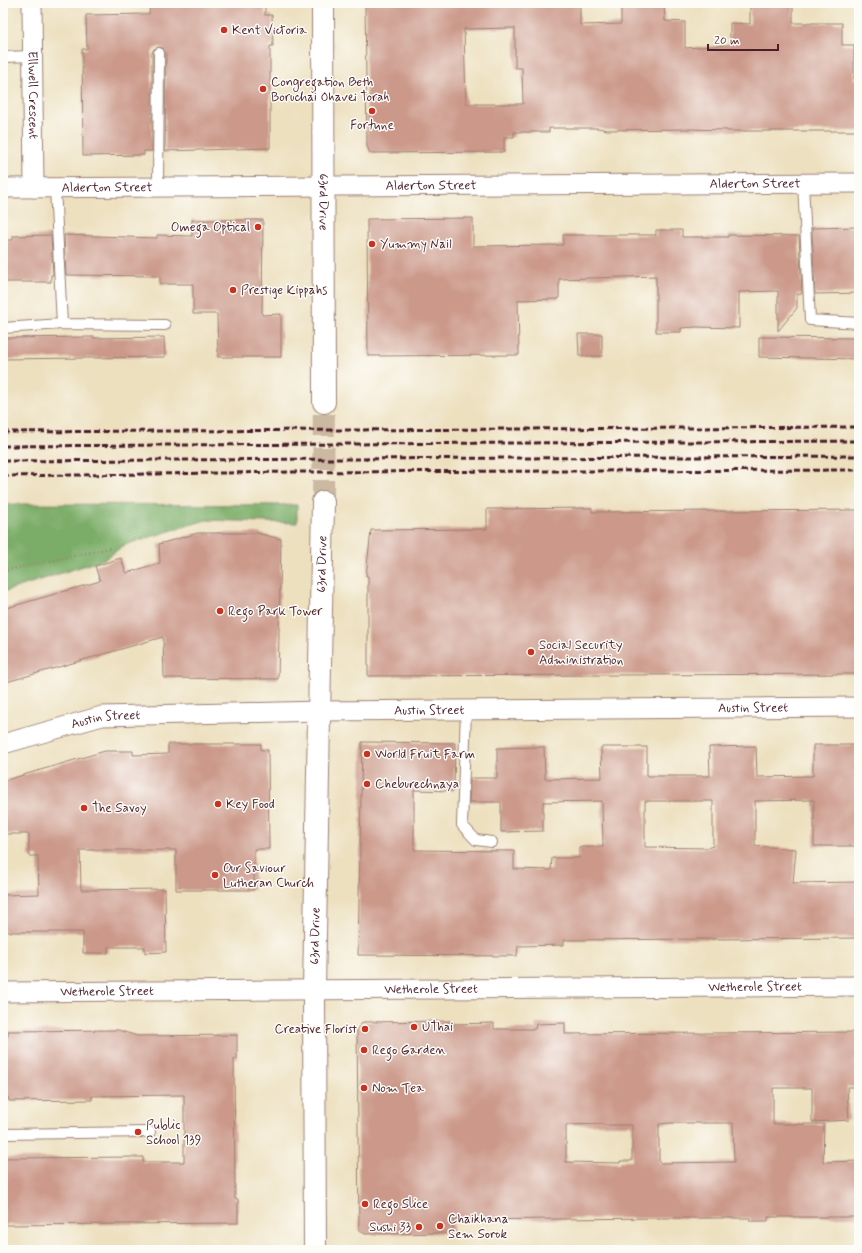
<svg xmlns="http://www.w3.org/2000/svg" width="862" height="1253" font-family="Mynerve,sans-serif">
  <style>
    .forest { fill: #7cad68; stroke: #63664a }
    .building { fill: #cb9889; fill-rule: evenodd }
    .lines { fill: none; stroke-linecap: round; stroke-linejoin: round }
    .secondary-tunnel { stroke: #ccb9a1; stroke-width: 22; stroke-dasharray: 22 11; stroke-linecap: butt }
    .lane-casing { stroke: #9c8075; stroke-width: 12 }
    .street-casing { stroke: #9c8075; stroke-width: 21 }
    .secondary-casing { stroke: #9c8075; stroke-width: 24 }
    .path { stroke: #9c8075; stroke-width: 2.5; stroke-dasharray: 1 3; stroke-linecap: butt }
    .lane { stroke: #fff; stroke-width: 10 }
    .street { stroke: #fff; stroke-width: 19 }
    .secondary { stroke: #fff; stroke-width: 22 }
    .rail { stroke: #4a1f2b; stroke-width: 3; stroke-dasharray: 6 3; stroke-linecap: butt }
    .poi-dot { fill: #c8321e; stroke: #fdfcf7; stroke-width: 1.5 }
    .labels { text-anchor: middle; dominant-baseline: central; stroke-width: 3; stroke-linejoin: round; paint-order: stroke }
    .poi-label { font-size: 13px; fill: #4a1f2b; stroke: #fdfcf7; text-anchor: start }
    .street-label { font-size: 13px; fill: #4a1f2b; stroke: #fdfcf7 }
  </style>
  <rect width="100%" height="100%" fill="#fdfcf7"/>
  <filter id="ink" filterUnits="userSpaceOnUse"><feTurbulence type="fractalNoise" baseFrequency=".025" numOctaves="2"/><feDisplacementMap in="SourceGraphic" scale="8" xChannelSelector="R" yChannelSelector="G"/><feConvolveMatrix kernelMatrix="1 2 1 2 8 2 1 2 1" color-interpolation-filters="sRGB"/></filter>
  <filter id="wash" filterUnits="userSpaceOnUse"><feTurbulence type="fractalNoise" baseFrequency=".012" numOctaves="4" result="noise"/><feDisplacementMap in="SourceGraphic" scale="16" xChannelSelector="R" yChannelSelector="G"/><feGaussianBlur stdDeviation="0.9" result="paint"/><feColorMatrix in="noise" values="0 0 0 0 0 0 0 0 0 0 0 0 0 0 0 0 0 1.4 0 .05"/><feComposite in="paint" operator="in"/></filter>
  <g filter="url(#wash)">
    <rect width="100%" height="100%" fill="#ede0bf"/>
    <path class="forest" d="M 3,504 L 297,505 L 297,523 L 206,520 L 124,545 L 105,559 L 3,592 Z"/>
    <g id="blocks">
      <path class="building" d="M 150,3 L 265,3 L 265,15 L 272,15 L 273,46 L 270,46 L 270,148 L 165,151 L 166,53 L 163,48 L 159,47 L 154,49 L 152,53 L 152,151 L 144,151 L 144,155 L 83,156 L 82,49 L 87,49 L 86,15 L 149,14 Z
        M 365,3 L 580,3 L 580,25 L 621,24 L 621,3 L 664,3 L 665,21 L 685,22 L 685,48 L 730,45 L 730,23 L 750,24 L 750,3 L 793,3 L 793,23 L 842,23 L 842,45 L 854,45 L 854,79 L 859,79 L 859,131 L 727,131 L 727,130 L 686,129 L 607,130 L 598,128 L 549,128 L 549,132 L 514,132 L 514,137 L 504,137 L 504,152 L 370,153 L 367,146 ZM 515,28 L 515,68 L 522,68 L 523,104 L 466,104 L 464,29 Z
        M 473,218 L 473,246 L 563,245 L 563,235 L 656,235 L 656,230 L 682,230 L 682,237 L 728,237 L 728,235 L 799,236 L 802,294 L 797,294 L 797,308 L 778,331 L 778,291 L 739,292 L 739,328 L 696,327 L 681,328 L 681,332 L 656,332 L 656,276 L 559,279 L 559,299 L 518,300 L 519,355 L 368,356 L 367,219 Z
        M 192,220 L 263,220 L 262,315 L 281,314 L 281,357 L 218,357 L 217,314 L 193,314 L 193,284 L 160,284 L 160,276 L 66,275 L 64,235 L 157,238 L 157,235 L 192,236 Z
        M 859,227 L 859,293 L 815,294 L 812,228 Z
        M 51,235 L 53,275 L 51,275 L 51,282 L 3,282 L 3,240 L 13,240 L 13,236 Z
        M 578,334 L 602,334 L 602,356 L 579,356 Z
        M 94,337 L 94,338 L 164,337 L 165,357 L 3,359 L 3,338 Z
        M 759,337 L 859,338 L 859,359 L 759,357 Z
        M 592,508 L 592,512 L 859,510 L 859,674 L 368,676 L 368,576 L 366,576 L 371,530 L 487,529 L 487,509 Z
        M 198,533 L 257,533 L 281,539 L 278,679 L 164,678 L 163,637 L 3,683 L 3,609 L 100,581 L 95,566 L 121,558 L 126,573 L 160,563 L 159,544 Z
        M 362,742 L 455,743 L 454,791 L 414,790 L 414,850 L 514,851 L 514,869 L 551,870 L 552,858 L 579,858 L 579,847 L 603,847 L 602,801 L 543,802 L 543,831 L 501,832 L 501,802 L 469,802 L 470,778 L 497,778 L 497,748 L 544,747 L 545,779 L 602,778 L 601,747 L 647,747 L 647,776 L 710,776 L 709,747 L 756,746 L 757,777 L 813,776 L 813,745 L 859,745 L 859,846 L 814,846 L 814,800 L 755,801 L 755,846 L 796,849 L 793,883 L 859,882 L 859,938 L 564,940 L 564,945 L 518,946 L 517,956 L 358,955 ZM 645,801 L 713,801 L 713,846 L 707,848 L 645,847 Z
        M 168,744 L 261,744 L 261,750 L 268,750 L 269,849 L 254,849 L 254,890 L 176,890 L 176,850 L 80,850 L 81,890 L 165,889 L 166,952 L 145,953 L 145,947 L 108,947 L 108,953 L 83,953 L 83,932 L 3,932 L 3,895 L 39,894 L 38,856 L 29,856 L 29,834 L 3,834 L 3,781 L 105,751 L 133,751 L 133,755 L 168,754 Z
        M 451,1021 L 451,1024 L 494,1023 L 494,1029 L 535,1029 L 536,1024 L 565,1023 L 565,1034 L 859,1032 L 859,1087 L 847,1087 L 849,1120 L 812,1122 L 812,1088 L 773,1088 L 773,1124 L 824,1124 L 823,1162 L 859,1161 L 859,1217 L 768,1217 L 768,1221 L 750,1221 L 750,1218 L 664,1218 L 453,1220 L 453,1233 L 365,1234 L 359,1229 L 357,1029 L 363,1022 ZM 669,1123 L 733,1123 L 734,1162 L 659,1163 L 659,1124 ZM 604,1124 L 604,1125 L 632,1125 L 632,1161 L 620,1161 L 620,1163 L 566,1162 L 566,1125 Z
        M 118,1030 L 137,1036 L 237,1035 L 237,1059 L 234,1059 L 235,1199 L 238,1199 L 238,1223 L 4,1225 L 4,1158 L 143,1157 L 143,1162 L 184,1162 L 184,1095 L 92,1096 L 92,1100 L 9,1101 L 8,1097 L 3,1097 L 3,1036 L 8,1036 L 8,1031 Z"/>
    </g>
  </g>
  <g filter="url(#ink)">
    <use href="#blocks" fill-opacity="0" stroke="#9c8075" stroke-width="1"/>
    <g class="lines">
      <path class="secondary-tunnel" d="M 323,502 L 324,402"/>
      <defs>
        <path id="lane" d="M 3,57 L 33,56
          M 803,183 L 810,320 L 859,323
          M 158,187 L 159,53
          M 62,324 L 165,325
          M 3,328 L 62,324 L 55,187
          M 466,710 L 462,825 L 476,840 L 492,842
          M 3,1134 L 150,1132"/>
        <g id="street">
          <path id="s1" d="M 32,3 L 34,188"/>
          <path id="s2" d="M 3,188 L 859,183"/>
          <path id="s3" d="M 3,744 L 102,716 L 320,711 L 859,707"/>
          <path id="s4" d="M 3,992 L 859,986"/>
        </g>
        <g id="secondary">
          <path id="s5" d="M 323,3 L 324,402"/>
          <path id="s6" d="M 315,1250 L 314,990 L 323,502"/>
        </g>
      </defs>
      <use href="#lane" class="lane-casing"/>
      <use href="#street" class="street-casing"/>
      <use href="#secondary" class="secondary-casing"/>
      <path class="path" d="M 3,571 L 110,548"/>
      <use href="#lane" class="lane"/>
      <use href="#street" class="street"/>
      <use href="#secondary" class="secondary"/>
      <path class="rail" d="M 3,432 L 859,427
        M 3,446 L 859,441
        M 3,461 L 859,456
        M 3,476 L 291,472 L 859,470"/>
    </g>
  </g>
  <g class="poi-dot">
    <circle cx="224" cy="30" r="4"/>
    <circle cx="263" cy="89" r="4"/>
    <circle cx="372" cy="111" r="4"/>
    <circle cx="258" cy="227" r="4"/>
    <circle cx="372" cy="244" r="4"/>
    <circle cx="233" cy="290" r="4"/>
    <circle cx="220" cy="611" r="4"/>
    <circle cx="531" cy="652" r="4"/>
    <circle cx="367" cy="754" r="4"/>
    <circle cx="367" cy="784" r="4"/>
    <circle cx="218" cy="804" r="4"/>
    <circle cx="84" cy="808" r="4"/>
    <circle cx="215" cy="875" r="4"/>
    <circle cx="414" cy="1027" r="4"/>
    <circle cx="365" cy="1029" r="4"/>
    <circle cx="364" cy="1050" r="4"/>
    <circle cx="364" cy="1088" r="4"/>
    <circle cx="138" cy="1132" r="4"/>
    <circle cx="365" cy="1204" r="4"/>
    <circle cx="440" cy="1226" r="4"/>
    <circle cx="419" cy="1227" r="4"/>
  </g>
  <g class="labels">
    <g class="poi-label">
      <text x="232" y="30">Kent Victoria</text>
      <text x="271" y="82">Congregation Beth<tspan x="271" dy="15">Boruchai Ohavei Torah</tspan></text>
      <text x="372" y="125" text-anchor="middle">Fortune</text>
      <text x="250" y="227" text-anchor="end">Omega Optical</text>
      <text x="380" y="244">Yummy Nail</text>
      <text x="241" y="290">Prestige Kippahs</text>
      <text x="228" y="611">Rego Park Tower</text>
      <text x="539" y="645">Social Security<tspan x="539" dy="15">Administration</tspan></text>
      <text x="375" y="754">World Fruit Farm</text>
      <text x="375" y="784">Cheburechnaya</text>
      <text x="226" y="804">Key Food</text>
      <text x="92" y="808">The Savoy</text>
      <text x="223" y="868">Our Saviour<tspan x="223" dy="15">Lutheran Church</tspan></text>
      <text x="422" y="1027">UThai</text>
      <text x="357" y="1029" text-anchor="end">Creative Florist</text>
      <text x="372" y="1050">Rego Garden</text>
      <text x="372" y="1088">Nom Tea</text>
      <text x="146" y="1125">Public<tspan x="146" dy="15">School 139</tspan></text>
      <text x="373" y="1204">Rego Slice</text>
      <text x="448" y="1219">Chaikhana<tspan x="448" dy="15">Sem Sorok</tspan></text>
      <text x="411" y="1227" text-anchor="end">Sushi 33</text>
    </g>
    <g class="street-label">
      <text stroke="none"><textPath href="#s1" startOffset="92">Ellwell Crescent</textPath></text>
      <text stroke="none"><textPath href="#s2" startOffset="752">Alderton Street</textPath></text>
      <text stroke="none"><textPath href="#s2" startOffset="428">Alderton Street</textPath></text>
      <text stroke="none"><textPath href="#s2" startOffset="104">Alderton Street</textPath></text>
      <text stroke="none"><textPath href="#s5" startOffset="199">63rd Drive</textPath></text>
      <text stroke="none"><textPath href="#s6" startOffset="686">63rd Drive</textPath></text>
      <text stroke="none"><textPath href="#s3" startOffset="754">Austin Street</textPath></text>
      <text stroke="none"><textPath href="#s3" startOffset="430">Austin Street</textPath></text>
      <text stroke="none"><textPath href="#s3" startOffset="106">Austin Street</textPath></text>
      <text stroke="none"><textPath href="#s6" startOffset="314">63rd Drive</textPath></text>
      <text stroke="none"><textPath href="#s4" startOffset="752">Wetherole Street</textPath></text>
      <text stroke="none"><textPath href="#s4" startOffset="428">Wetherole Street</textPath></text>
      <text stroke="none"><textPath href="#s4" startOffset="104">Wetherole Street</textPath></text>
    </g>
  </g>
  <rect width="862" height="1253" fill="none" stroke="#fdfcf7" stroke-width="16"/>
  <path d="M708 44v6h70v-6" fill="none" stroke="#4a1f2b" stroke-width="2"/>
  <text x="714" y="44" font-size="12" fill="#4a1f2b" stroke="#fdfcf7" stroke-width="3" paint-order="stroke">20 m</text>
</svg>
